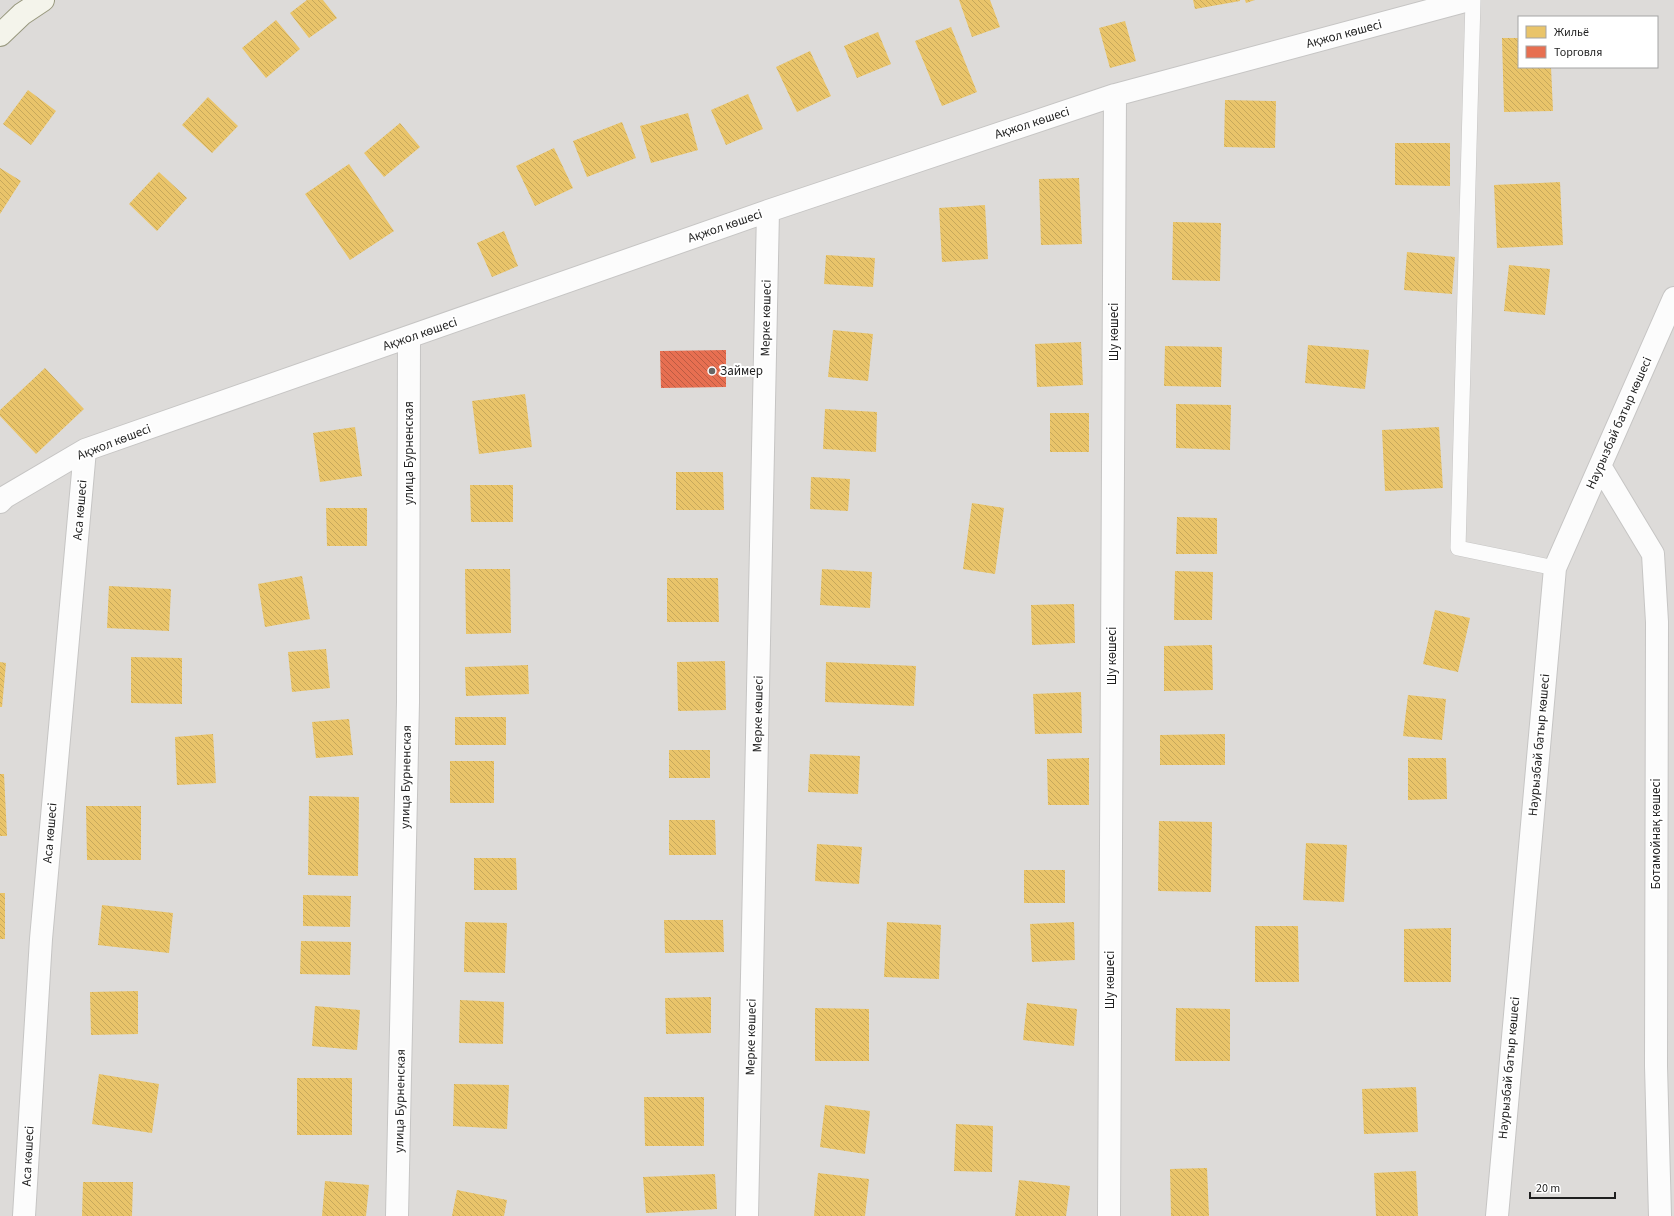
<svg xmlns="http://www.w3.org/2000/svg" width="1674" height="1216" font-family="'Source Sans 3',sans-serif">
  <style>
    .residential { fill: #dddbd9; fill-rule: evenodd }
    .homes { fill: url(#homes-back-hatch) }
    .shops { fill: url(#shops-back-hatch) }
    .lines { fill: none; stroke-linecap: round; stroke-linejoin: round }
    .lane-casing { stroke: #c6c5c4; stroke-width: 16 }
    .street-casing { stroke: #c6c5c4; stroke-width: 24 }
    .secondary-casing { stroke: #98987e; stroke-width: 24 }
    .lane { stroke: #fcfcfc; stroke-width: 15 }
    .street { stroke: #fcfcfc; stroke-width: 22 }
    .secondary { stroke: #f4f4eb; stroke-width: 22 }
    .poi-dot { fill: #676665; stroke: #fff; stroke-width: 1.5 }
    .labels { text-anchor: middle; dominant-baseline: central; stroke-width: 4; stroke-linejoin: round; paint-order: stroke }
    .street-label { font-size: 13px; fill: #1f1f1f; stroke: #fff }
    .poi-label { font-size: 13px; fill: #1f1f1f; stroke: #fff; text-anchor: start }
  </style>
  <defs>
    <pattern id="homes-back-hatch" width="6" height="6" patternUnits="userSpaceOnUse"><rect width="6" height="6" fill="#e9c46a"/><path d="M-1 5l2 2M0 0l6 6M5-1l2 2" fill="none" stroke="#c7a85b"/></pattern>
    <pattern id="shops-back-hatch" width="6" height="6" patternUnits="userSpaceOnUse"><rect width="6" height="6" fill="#e76f51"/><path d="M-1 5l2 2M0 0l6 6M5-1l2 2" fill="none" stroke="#bb5b43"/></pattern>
  </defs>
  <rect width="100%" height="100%" fill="#eeebe8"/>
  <path class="residential" d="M 0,0 L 1674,0 L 1674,1216 L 0,1216 ZM 1519,17 L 1657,17 L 1657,67 L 1519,67 Z"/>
  <path class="homes" d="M 307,0 L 323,0 L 337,18 L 309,38 L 290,13 Z
    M 959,0 L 990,0 L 1000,27 L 972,37 Z
    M 1193,0 L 1240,0 L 1240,1 L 1195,9 Z
    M 1245,0 L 1255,0 L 1246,3 Z
    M 276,20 L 300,49 L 266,78 L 242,48 Z
    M 1125,21 L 1136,61 L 1110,68 L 1099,28 Z
    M 951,27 L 977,92 L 942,106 L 915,41 Z
    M 878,32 L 891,64 L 857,78 L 844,46 Z
    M 1502,38 L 1519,38 L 1519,67 L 1551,67 L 1553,111 L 1504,112 Z
    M 810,51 L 831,96 L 797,112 L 776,67 Z
    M 28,90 L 56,111 L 31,145 L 3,124 Z
    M 748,94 L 763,129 L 726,145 L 711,110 Z
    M 208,97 L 238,126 L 212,153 L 182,125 Z
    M 1225,100 L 1276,101 L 1275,148 L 1224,147 Z
    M 688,113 L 698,150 L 651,163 L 640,126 Z
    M 622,122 L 636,158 L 587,177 L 573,141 Z
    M 400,123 L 420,147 L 384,177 L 364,153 Z
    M 1395,143 L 1450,143 L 1450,186 L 1395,185 Z
    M 554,148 L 573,188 L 535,206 L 516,166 Z
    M 349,164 L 394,231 L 350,260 L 305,194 Z
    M 0,168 L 21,181 L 0,214 Z
    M 159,172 L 187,198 L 157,231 L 129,204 Z
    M 1079,178 L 1082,244 L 1041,245 L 1039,179 Z
    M 1560,182 L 1563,245 L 1497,248 L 1494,185 Z
    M 985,205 L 988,259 L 942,262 L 939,208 Z
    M 1173,222 L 1221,223 L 1220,281 L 1172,280 Z
    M 504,231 L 518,266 L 492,277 L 477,243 Z
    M 1407,252 L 1455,257 L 1452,294 L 1404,290 Z
    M 826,255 L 875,258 L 873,287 L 824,284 Z
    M 1509,265 L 1550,269 L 1545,315 L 1504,311 Z
    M 833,330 L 873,334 L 868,381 L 828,377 Z
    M 1081,342 L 1083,385 L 1037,387 L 1035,344 Z
    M 1308,345 L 1369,350 L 1365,389 L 1305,383 Z
    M 1165,346 L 1222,347 L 1221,387 L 1164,386 Z
    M 45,368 L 84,409 L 36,454 L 0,416 L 0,410 Z
    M 525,394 L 532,447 L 479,454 L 472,401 Z
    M 1176,404 L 1231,405 L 1230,450 L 1176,448 Z
    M 825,409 L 877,412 L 876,452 L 823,449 Z
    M 1050,413 L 1089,413 L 1089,452 L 1050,452 Z
    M 355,427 L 362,476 L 320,482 L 313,433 Z
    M 1439,427 L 1443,488 L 1385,491 L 1382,430 Z
    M 676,472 L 723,472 L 724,510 L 676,510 Z
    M 811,477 L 850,479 L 848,511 L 810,509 Z
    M 470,485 L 513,485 L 513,522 L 471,522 Z
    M 972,503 L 1004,508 L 995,574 L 963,569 Z
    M 326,508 L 367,508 L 367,546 L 327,546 Z
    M 1177,517 L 1217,518 L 1217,554 L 1176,554 Z
    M 465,569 L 510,569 L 511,633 L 466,634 Z
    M 822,569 L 872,572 L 870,608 L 820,605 Z
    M 1175,571 L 1213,572 L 1212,620 L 1174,620 Z
    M 302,576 L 310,619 L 265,627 L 258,584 Z
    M 667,578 L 718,578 L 719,622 L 667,622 Z
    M 109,586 L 171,589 L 169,631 L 107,628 Z
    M 1074,604 L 1075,643 L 1032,645 L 1031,605 Z
    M 1435,610 L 1470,618 L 1458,672 L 1423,664 Z
    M 1212,645 L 1213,690 L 1164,691 L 1164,646 Z
    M 326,649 L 330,688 L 292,692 L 288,652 Z
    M 131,657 L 182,658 L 182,704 L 131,703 Z
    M 725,661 L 726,710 L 678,711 L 677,662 Z
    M 0,662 L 6,663 L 2,707 L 0,707 Z
    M 826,662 L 916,666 L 914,706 L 825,702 Z
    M 528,665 L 529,694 L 466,696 L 465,667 Z
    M 1081,692 L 1082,733 L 1035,734 L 1033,694 Z
    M 1408,695 L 1446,699 L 1442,740 L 1403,736 Z
    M 455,717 L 506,717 L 506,745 L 455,745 Z
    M 349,719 L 353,755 L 316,758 L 312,722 Z
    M 213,734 L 216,783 L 177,785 L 175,737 Z
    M 1225,734 L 1225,765 L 1160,765 L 1160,735 Z
    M 669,750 L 710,750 L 710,778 L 669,778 Z
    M 810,754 L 860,756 L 858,794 L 808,792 Z
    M 1089,758 L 1089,805 L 1048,805 L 1047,759 Z
    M 1408,758 L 1446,758 L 1447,799 L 1408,800 Z
    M 450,761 L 494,761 L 494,803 L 450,803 Z
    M 0,774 L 4,774 L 7,836 L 0,836 Z
    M 309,796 L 359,797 L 358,876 L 308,875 Z
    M 86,806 L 141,806 L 141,860 L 87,860 Z
    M 669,820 L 715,820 L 716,855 L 669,855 Z
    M 1159,821 L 1212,822 L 1211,892 L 1158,891 Z
    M 1306,843 L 1347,845 L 1344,902 L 1303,900 Z
    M 817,844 L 862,847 L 859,884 L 815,881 Z
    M 474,858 L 516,858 L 517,890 L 474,890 Z
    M 1024,870 L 1065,870 L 1065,903 L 1024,903 Z
    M 0,893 L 5,893 L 5,939 L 0,939 Z
    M 303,895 L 351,896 L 350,927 L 303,926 Z
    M 102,905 L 173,913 L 169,953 L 98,945 Z
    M 664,920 L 723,920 L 724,952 L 665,953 Z
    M 465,922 L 507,923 L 505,973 L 464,972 Z
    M 887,922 L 941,925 L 939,979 L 884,977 Z
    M 1074,922 L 1075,960 L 1032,962 L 1030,924 Z
    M 1255,926 L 1298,926 L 1299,982 L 1255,982 Z
    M 1451,928 L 1451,982 L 1404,982 L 1404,929 Z
    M 301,941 L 351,942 L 350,975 L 300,974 Z
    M 138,991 L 138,1034 L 91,1035 L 90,992 Z
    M 711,997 L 711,1033 L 666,1034 L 665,998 Z
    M 460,1000 L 504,1002 L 503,1044 L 459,1043 Z
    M 1027,1003 L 1077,1009 L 1074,1046 L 1023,1040 Z
    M 315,1006 L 360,1010 L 357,1050 L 312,1046 Z
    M 815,1008 L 869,1009 L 869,1061 L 815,1061 Z
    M 1176,1008 L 1230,1009 L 1230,1061 L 1175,1061 Z
    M 99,1074 L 159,1084 L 152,1133 L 92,1124 Z
    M 297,1078 L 352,1078 L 352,1135 L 297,1135 Z
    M 454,1084 L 509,1085 L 507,1129 L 453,1126 Z
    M 1416,1087 L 1418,1132 L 1364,1134 L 1362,1089 Z
    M 644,1097 L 704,1097 L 704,1146 L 645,1146 Z
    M 825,1105 L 870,1111 L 865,1154 L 820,1147 Z
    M 956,1124 L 993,1126 L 992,1172 L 954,1171 Z
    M 1207,1168 L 1209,1216 L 1171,1216 L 1170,1169 Z
    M 1416,1171 L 1418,1216 L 1376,1216 L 1374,1173 Z
    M 818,1173 L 869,1179 L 865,1216 L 814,1216 Z
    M 715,1174 L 717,1209 L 646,1213 L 643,1177 Z
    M 1019,1180 L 1070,1186 L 1066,1216 L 1015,1216 Z
    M 325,1181 L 369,1185 L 366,1216 L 322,1216 Z
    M 83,1182 L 133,1182 L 132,1216 L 82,1216 Z
    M 457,1190 L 507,1200 L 504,1216 L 452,1216 Z"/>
  <path class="shops" d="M 726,350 L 726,387 L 661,388 L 660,351 Z"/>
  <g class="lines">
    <defs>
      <path id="lane" d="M 1473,0 L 1458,548 L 1555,568"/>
      <path id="street" d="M 1600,466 L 1653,554 L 1657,622 L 1656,1066 L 1660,1216
        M 0,502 L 5,497 L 85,450 L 768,211 L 1115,95 L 1469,0
        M 24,1216 L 41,939 L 85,450
        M 397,1216 L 408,702 L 409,337
        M 747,1216 L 768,211
        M 1109,1216 L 1115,95
        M 1497,1216 L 1555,568 L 1674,298"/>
      <path id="secondary" d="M 0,35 L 22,14 L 43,0"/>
    </defs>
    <use href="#lane" class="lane-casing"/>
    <use href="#street" class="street-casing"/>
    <use href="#secondary" class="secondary-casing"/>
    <use href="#lane" class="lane"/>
    <use href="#street" class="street"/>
    <use href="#secondary" class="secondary"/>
  </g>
  <circle class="poi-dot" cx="712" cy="371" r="4"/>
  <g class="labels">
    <g class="street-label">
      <text transform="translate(1344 34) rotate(-15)">Ақжол көшесі</text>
      <text transform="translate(1032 123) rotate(-18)">Ақжол көшесі</text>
      <text transform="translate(725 226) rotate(-19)">Ақжол көшесі</text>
      <text transform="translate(766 318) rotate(-89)">Мерке көшесі</text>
      <text transform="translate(1114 332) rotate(-90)">Шу көшесі</text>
      <text transform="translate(420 334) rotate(-19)">Ақжол көшесі</text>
      <text transform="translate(1619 423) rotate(-66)">Наурызбай батыр көшесі</text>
      <text transform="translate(114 442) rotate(-21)">Ақжол көшесі</text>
      <text transform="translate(409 453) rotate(-90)">улица Бурненская</text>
      <text transform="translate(80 510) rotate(-85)">Аса көшесі</text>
      <text transform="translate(1112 656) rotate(-90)">Шу көшесі</text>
      <text transform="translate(758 714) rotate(-89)">Мерке көшесі</text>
      <text transform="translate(1539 745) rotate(-85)">Наурызбай батыр көшесі</text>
      <text transform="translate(406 777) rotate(-89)">улица Бурненская</text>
      <text transform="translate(50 833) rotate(-85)">Аса көшесі</text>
      <text transform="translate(1656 834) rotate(-90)">Ботамойнақ көшесі</text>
      <text transform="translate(1110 980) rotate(-90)">Шу көшесі</text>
      <text transform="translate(751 1037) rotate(-89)">Мерке көшесі</text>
      <text transform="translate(1509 1068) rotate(-85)">Наурызбай батыр көшесі</text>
      <text transform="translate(400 1101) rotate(-89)">улица Бурненская</text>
      <text transform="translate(28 1156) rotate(-87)">Аса көшесі</text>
    </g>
    <g class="poi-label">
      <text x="720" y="371">Займер</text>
    </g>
  </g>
  <rect x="1518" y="16" width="140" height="52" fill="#ffffff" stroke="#a5a5a5"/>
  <rect x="1526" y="26" width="20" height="12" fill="#e9c46a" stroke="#a5a5a5"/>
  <text x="1554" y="36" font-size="12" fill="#1f1f1f">Жильё</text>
  <rect x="1526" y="46" width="20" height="12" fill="#e76f51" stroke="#a5a5a5"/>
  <text x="1554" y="56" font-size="12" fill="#1f1f1f">Торговля</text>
  <path d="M1530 1192v6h85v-6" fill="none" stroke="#1f1f1f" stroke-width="2"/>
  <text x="1536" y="1192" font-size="12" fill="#1f1f1f" stroke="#ffffff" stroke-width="3" paint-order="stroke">20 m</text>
</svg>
